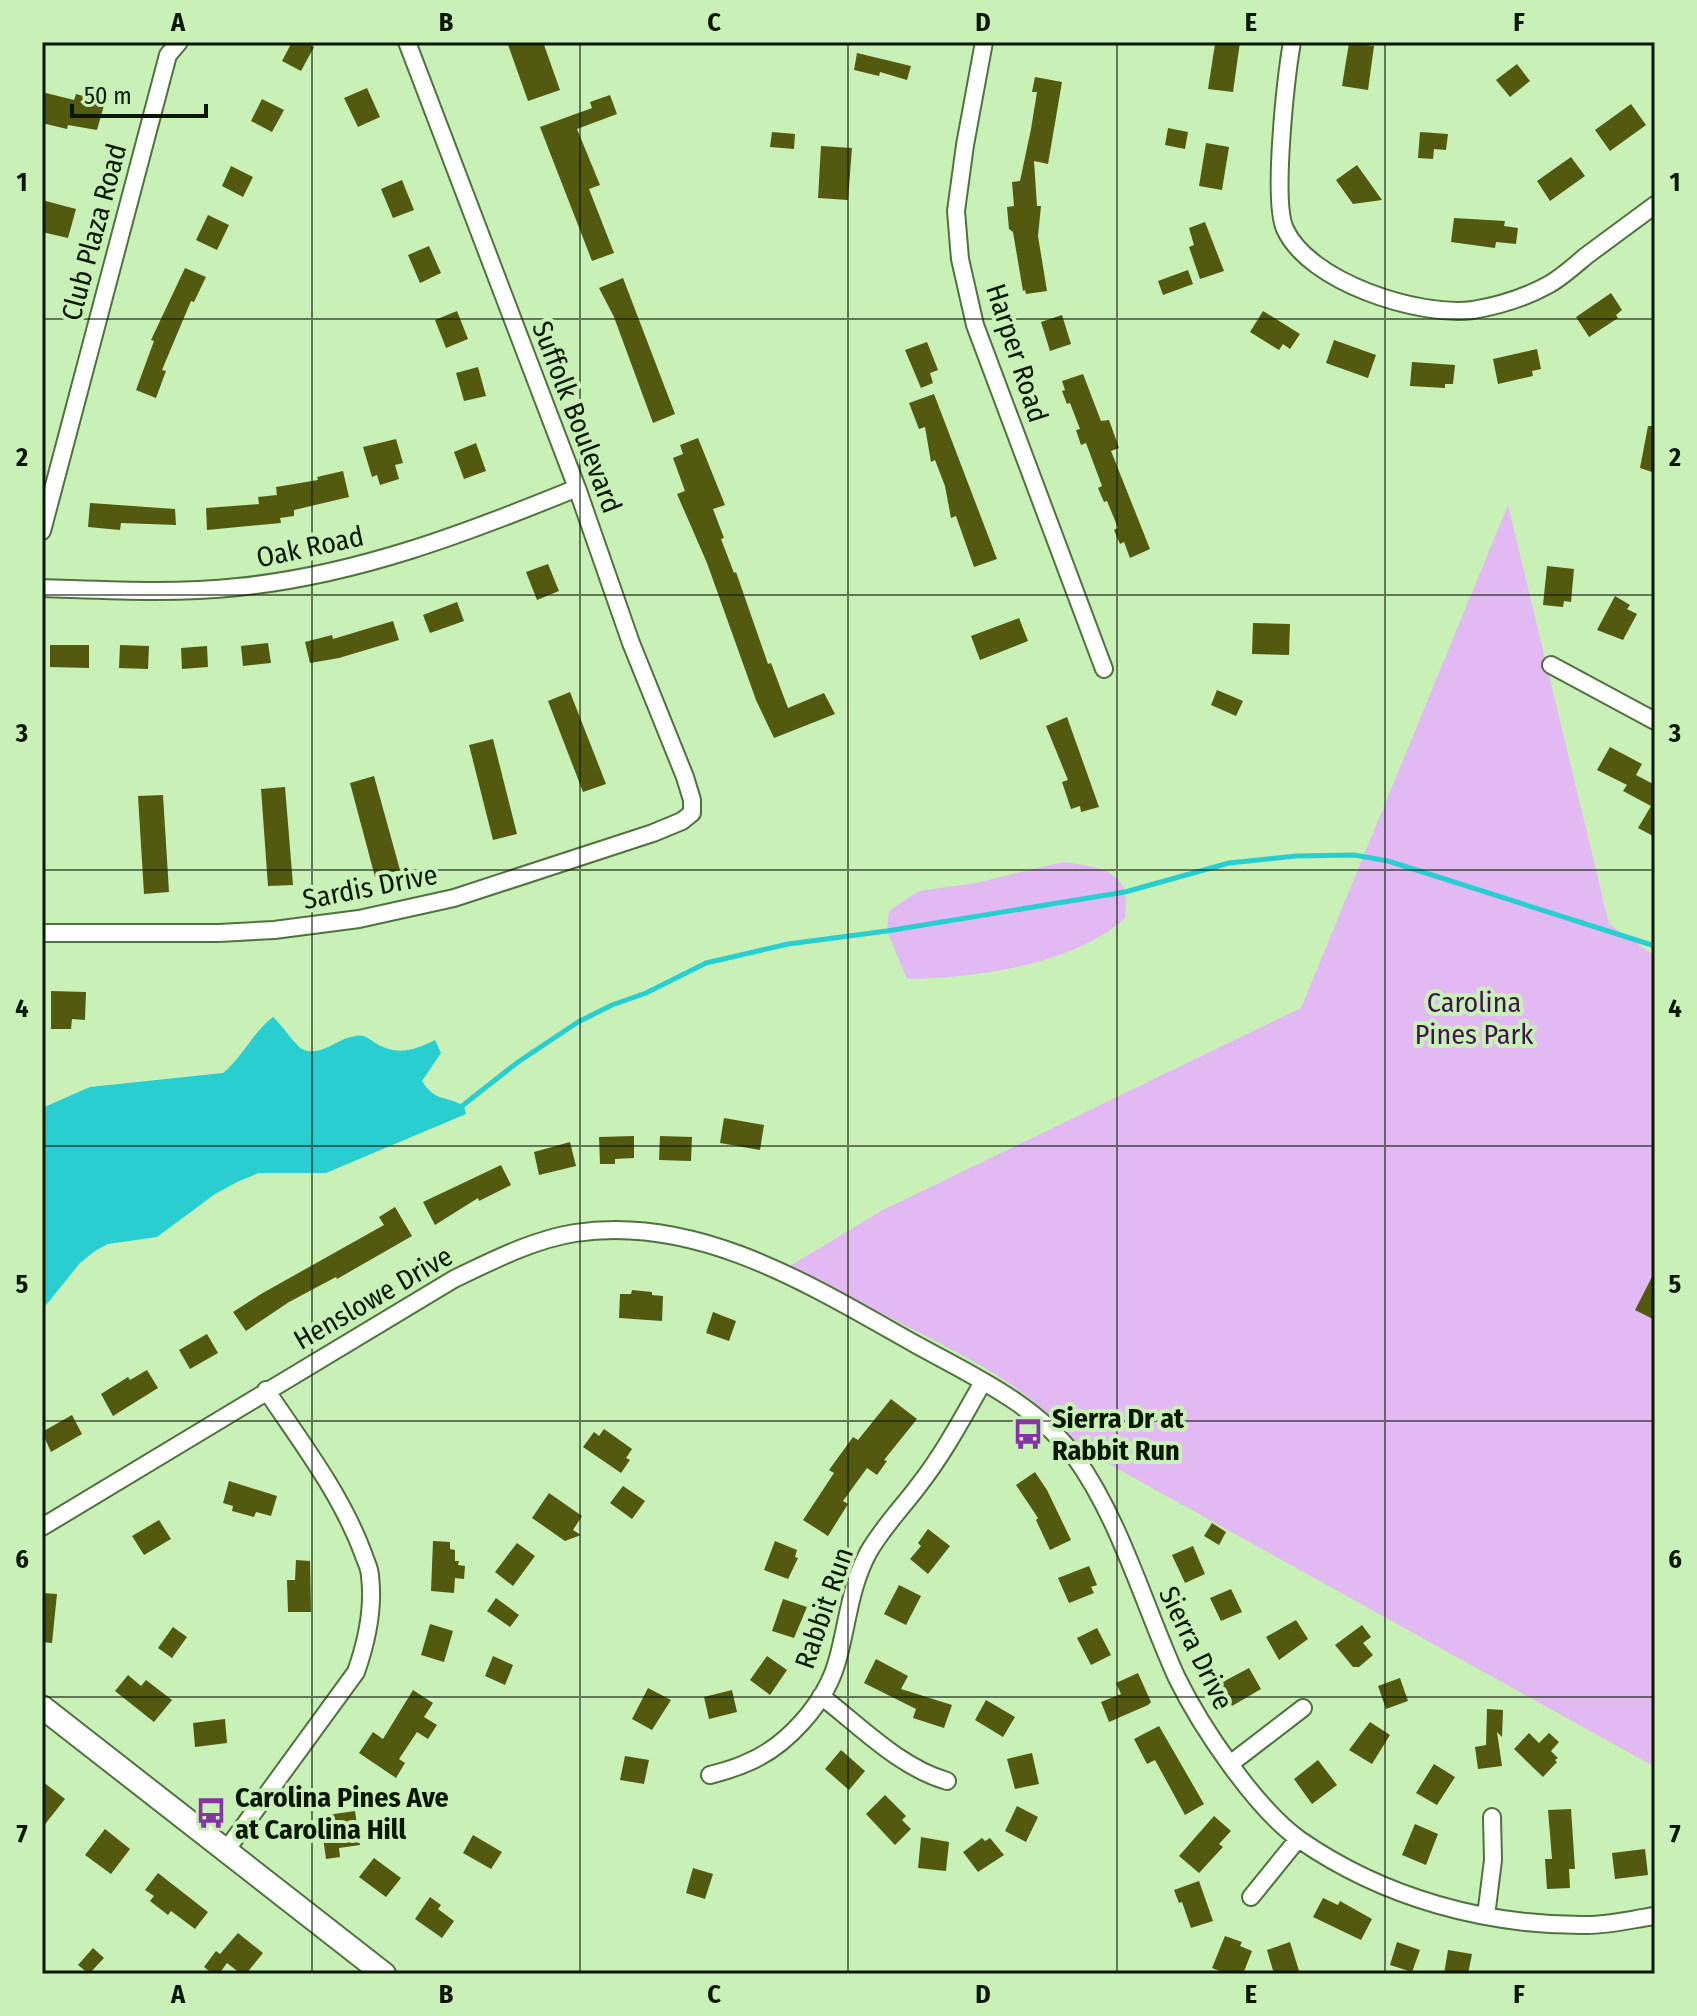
<svg xmlns="http://www.w3.org/2000/svg" width="1697" height="2016" font-family="'Fira Sans Condensed',sans-serif">
  <style>
    .green { fill: #e2b9f3 }
    .water { fill: #29cfd0 }
    .lines { fill: none; stroke-linecap: round; stroke-linejoin: round }
    .stream { stroke: #29cfd0; stroke-width: 5 }
    .building { fill: #535a0f }
    .street-casing { stroke: #50723e; stroke-width: 20 }
    .secondary-casing { stroke: #50723e; stroke-width: 26 }
    .street { stroke: #fff; stroke-width: 16 }
    .secondary { stroke: #fff; stroke-width: 22 }
    .grid { fill: none; stroke: #091703; stroke-width: 2; stroke-opacity: 0.55 }
    .labels { text-anchor: middle; dominant-baseline: central; stroke-width: 8; stroke-linejoin: round; paint-order: stroke }
    .street-label { font-size: 28px; fill: #091703; stroke: #c9f0b6 }
    .park-label { font-size: 28px; fill: #411351; stroke: #c9f0b6 }
    .poi-label { font-size: 28px; font-weight: bold; fill: #091703; stroke: #c9f0b6; text-anchor: start }
    .neatline { fill: none; stroke: #091703; stroke-width: 3 }
    .grid-label { font-size: 26px; text-anchor: middle; font-weight: bold; fill: #091703 }
  </style>
  <rect width="100%" height="100%" fill="#c9f0b6"/>
  <path class="green" d="M 1508,505 L 1609,924 L 1655,956 L 1655,1767 L 1080,1448 C 1034,1391 980,1364 916,1331 C 874,1310 832,1288 790,1266 L 881,1211 L 1301,1008 Z
    M 1063,862 C 1084,865 1118,867 1125,892 C 1127,899 1125,911 1125,918 C 1074,965 975,978 907,979 L 887,931 L 889,911 L 919,891 L 976,883 Z"/>
  <path class="water" d="M 273,1017 C 282,1025 296,1046 302,1049 C 320,1058 338,1038 355,1036 C 366,1034 368,1039 377,1044 C 398,1056 415,1050 435,1040 L 441,1053 L 422,1081 C 436,1103 446,1095 464,1106 L 466,1114 L 326,1173 L 259,1173 L 239,1181 L 215,1194 L 157,1237 L 108,1244 L 95,1251 L 80,1263 L 42,1310 L 42,1108 L 90,1087 L 223,1073 C 243,1057 253,1032 273,1017 Z"/>
  <g class="lines">
    <path class="stream" d="M 462,1106 L 518,1062 L 578,1022 L 612,1005 L 646,993 L 706,963 L 788,944 L 887,931 L 1125,892 L 1229,863 L 1296,856 L 1354,855 L 1388,861 L 1655,946"/>
  </g>
  <path class="building" d="M 292,42 L 304,42 L 314,47 L 301,71 L 282,61 Z
    M 507,42 L 543,42 L 560,90 L 528,101 Z
    M 1222,42 L 1240,42 L 1233,92 L 1208,89 L 1215,44 L 1222,45 Z
    M 1349,43 L 1374,46 L 1368,90 L 1342,86 Z
    M 857,53 L 911,66 L 907,80 L 880,72 L 879,76 L 854,70 Z
    M 1517,64 L 1530,81 L 1510,97 L 1496,80 Z
    M 1035,77 L 1062,82 L 1048,164 L 1034,161 L 1037,206 L 1041,206 L 1038,236 L 1047,291 L 1026,294 L 1025,290 L 1023,291 L 1013,232 L 1009,229 L 1007,207 L 1014,206 L 1012,182 L 1020,181 L 1031,129 L 1037,92 L 1032,92 Z
    M 367,88 L 380,117 L 358,127 L 344,98 Z
    M 42,92 L 74,100 L 76,94 L 105,102 L 97,130 L 68,125 L 67,129 L 42,123 Z
    M 610,95 L 617,114 L 577,129 L 600,185 L 589,189 L 614,253 L 592,261 L 540,127 L 592,108 L 590,102 Z
    M 262,99 L 284,110 L 272,132 L 251,121 Z
    M 1631,104 L 1646,125 L 1610,151 L 1595,130 Z
    M 1168,128 L 1188,132 L 1185,149 L 1165,145 Z
    M 772,132 L 795,134 L 794,149 L 770,147 Z
    M 1420,132 L 1448,134 L 1446,150 L 1434,149 L 1433,159 L 1418,158 Z
    M 1206,143 L 1229,147 L 1222,190 L 1199,186 Z
    M 821,146 L 852,148 L 848,200 L 818,198 Z
    M 1571,157 L 1585,176 L 1550,201 L 1537,181 Z
    M 1357,165 L 1382,200 L 1353,204 L 1336,180 Z
    M 231,166 L 253,177 L 243,197 L 222,186 Z
    M 402,180 L 414,210 L 393,218 L 381,189 Z
    M 42,200 L 76,209 L 68,238 L 42,232 Z
    M 208,215 L 229,225 L 217,250 L 196,240 Z
    M 1454,218 L 1505,221 L 1504,226 L 1518,228 L 1516,244 L 1496,242 L 1495,248 L 1451,242 Z
    M 1205,222 L 1224,271 L 1200,279 L 1189,247 L 1194,245 L 1189,228 Z
    M 429,246 L 441,273 L 420,283 L 408,255 Z
    M 185,268 L 206,277 L 194,302 L 191,301 L 162,370 L 166,371 L 156,398 L 136,390 L 154,341 L 151,340 Z
    M 1188,270 L 1193,284 L 1163,295 L 1158,281 Z
    M 623,278 L 675,414 L 653,423 L 614,317 L 599,288 Z
    M 1611,293 L 1622,310 L 1616,315 L 1618,318 L 1589,337 L 1576,317 Z
    M 457,311 L 468,339 L 446,348 L 435,320 Z
    M 1263,311 L 1300,334 L 1290,349 L 1283,344 L 1279,350 L 1250,332 Z
    M 1062,315 L 1071,344 L 1050,351 L 1041,322 Z
    M 1334,340 L 1376,355 L 1368,378 L 1326,363 Z
    M 927,342 L 938,370 L 930,373 L 933,383 L 921,388 L 905,350 Z
    M 1537,349 L 1541,369 L 1532,371 L 1533,376 L 1498,384 L 1493,359 Z
    M 1412,362 L 1455,365 L 1453,384 L 1445,384 L 1445,388 L 1410,386 Z
    M 478,367 L 486,396 L 464,401 L 456,373 Z
    M 1083,374 L 1101,421 L 1109,420 L 1119,448 L 1111,451 L 1150,549 L 1130,558 L 1124,542 L 1120,544 L 1114,530 L 1118,528 L 1107,501 L 1104,502 L 1098,488 L 1102,486 L 1086,443 L 1081,445 L 1076,430 L 1080,429 L 1070,403 L 1067,404 L 1062,391 L 1065,390 L 1062,381 Z
    M 934,394 L 997,559 L 974,567 L 956,516 L 951,518 L 945,486 L 935,460 L 931,462 L 925,427 L 919,429 L 909,403 Z
    M 1648,426 L 1655,426 L 1655,473 L 1640,468 Z
    M 698,438 L 725,505 L 713,509 L 724,538 L 721,539 L 734,573 L 736,572 L 768,664 L 771,663 L 788,708 L 824,693 L 835,714 L 774,738 L 756,700 L 707,563 L 677,494 L 685,491 L 673,458 L 683,454 L 680,445 Z
    M 396,439 L 403,463 L 395,465 L 399,479 L 380,485 L 377,475 L 372,477 L 363,447 Z
    M 476,443 L 486,471 L 464,479 L 454,452 Z
    M 343,471 L 349,497 L 294,510 L 294,516 L 280,518 L 281,523 L 207,530 L 206,508 L 259,504 L 258,497 L 277,495 L 276,487 L 318,480 L 317,477 Z
    M 90,503 L 175,509 L 176,525 L 121,523 L 120,530 L 88,527 Z
    M 548,564 L 559,591 L 537,600 L 526,572 Z
    M 1547,566 L 1574,569 L 1571,602 L 1564,601 L 1563,607 L 1543,605 Z
    M 1615,596 L 1630,605 L 1627,609 L 1637,614 L 1623,640 L 1597,630 Z
    M 457,602 L 464,621 L 430,633 L 423,615 Z
    M 1019,618 L 1028,641 L 980,660 L 971,636 Z
    M 393,621 L 399,640 L 339,658 L 310,663 L 305,642 L 332,635 L 333,639 Z
    M 1253,623 L 1290,624 L 1289,655 L 1252,654 Z
    M 268,643 L 271,663 L 243,666 L 241,646 Z
    M 50,645 L 89,645 L 89,668 L 50,667 Z
    M 120,645 L 149,646 L 148,669 L 119,668 Z
    M 207,646 L 208,667 L 182,669 L 181,648 Z
    M 1217,690 L 1243,701 L 1236,716 L 1211,705 Z
    M 570,692 L 606,784 L 583,792 L 548,701 Z
    M 1067,717 L 1099,807 L 1081,812 L 1080,806 L 1071,809 L 1062,782 L 1068,780 L 1046,726 Z
    M 493,739 L 517,834 L 493,840 L 469,745 Z
    M 1610,747 L 1642,764 L 1636,775 L 1655,785 L 1655,837 L 1638,828 L 1651,806 L 1623,791 L 1627,785 L 1597,770 Z
    M 374,776 L 400,870 L 375,877 L 350,783 Z
    M 285,787 L 293,885 L 268,886 L 261,789 Z
    M 163,795 L 169,892 L 144,894 L 138,796 Z
    M 51,991 L 86,992 L 85,1020 L 72,1019 L 71,1029 L 51,1029 Z
    M 724,1118 L 764,1125 L 760,1150 L 720,1143 Z
    M 634,1136 L 634,1158 L 615,1159 L 615,1164 L 600,1164 L 599,1137 Z
    M 660,1136 L 692,1137 L 691,1161 L 659,1160 Z
    M 570,1142 L 576,1166 L 539,1175 L 534,1152 Z
    M 501,1165 L 511,1185 L 479,1201 L 478,1198 L 435,1225 L 423,1202 Z
    M 395,1207 L 412,1236 L 337,1279 L 336,1277 L 289,1302 L 246,1331 L 233,1312 L 261,1294 L 384,1225 L 379,1217 Z
    M 1655,1271 L 1655,1320 L 1635,1310 Z
    M 632,1290 L 652,1292 L 652,1295 L 663,1296 L 662,1321 L 619,1318 L 620,1294 L 631,1294 Z
    M 713,1312 L 736,1321 L 729,1341 L 706,1333 Z
    M 207,1334 L 218,1353 L 190,1369 L 179,1350 Z
    M 147,1370 L 158,1388 L 113,1416 L 101,1394 L 128,1377 L 130,1380 Z
    M 891,1399 L 917,1419 L 884,1460 L 887,1461 L 877,1475 L 867,1468 L 843,1501 L 848,1504 L 828,1536 L 803,1520 L 834,1473 L 829,1470 L 853,1437 L 858,1440 Z
    M 72,1415 L 82,1434 L 51,1452 L 42,1432 Z
    M 604,1429 L 632,1449 L 626,1458 L 630,1460 L 621,1473 L 583,1447 L 594,1432 L 599,1436 Z
    M 1035,1472 L 1047,1490 L 1071,1540 L 1050,1550 L 1036,1520 L 1038,1518 L 1016,1485 Z
    M 229,1481 L 277,1496 L 271,1516 L 256,1512 L 254,1517 L 232,1511 L 233,1506 L 223,1503 Z
    M 623,1486 L 645,1501 L 632,1519 L 610,1503 Z
    M 549,1493 L 582,1516 L 573,1530 L 581,1535 L 565,1541 L 532,1518 Z
    M 159,1520 L 171,1539 L 144,1555 L 132,1536 Z
    M 1212,1523 L 1226,1532 L 1219,1545 L 1204,1536 Z
    M 928,1529 L 950,1546 L 928,1574 L 910,1559 L 921,1546 L 918,1543 Z
    M 433,1541 L 450,1542 L 450,1549 L 455,1550 L 455,1561 L 459,1561 L 458,1565 L 465,1566 L 464,1579 L 455,1578 L 454,1593 L 431,1591 Z
    M 775,1541 L 797,1550 L 795,1557 L 798,1558 L 788,1579 L 764,1570 Z
    M 517,1543 L 535,1556 L 513,1586 L 495,1572 Z
    M 1193,1546 L 1205,1574 L 1185,1583 L 1172,1555 Z
    M 296,1560 L 310,1561 L 311,1612 L 288,1612 L 287,1580 L 295,1580 Z
    M 1089,1566 L 1097,1585 L 1091,1587 L 1094,1593 L 1069,1603 L 1058,1578 Z
    M 899,1585 L 921,1596 L 906,1625 L 884,1614 Z
    M 1231,1589 L 1242,1612 L 1221,1621 L 1210,1598 Z
    M 42,1593 L 57,1594 L 52,1643 L 42,1642 Z
    M 496,1598 L 519,1615 L 510,1627 L 487,1611 Z
    M 783,1599 L 807,1607 L 794,1638 L 772,1631 Z
    M 1296,1620 L 1308,1639 L 1279,1660 L 1266,1637 Z
    M 430,1624 L 453,1631 L 444,1662 L 421,1655 Z
    M 1362,1625 L 1371,1637 L 1363,1643 L 1373,1655 L 1359,1667 L 1353,1667 L 1335,1645 Z
    M 173,1627 L 187,1637 L 172,1658 L 158,1648 Z
    M 1097,1628 L 1111,1655 L 1091,1665 L 1077,1638 Z
    M 493,1656 L 513,1665 L 505,1685 L 485,1676 Z
    M 767,1656 L 787,1670 L 770,1695 L 750,1680 Z
    M 876,1659 L 908,1676 L 901,1689 L 952,1705 L 944,1728 L 913,1718 L 916,1709 L 864,1683 Z
    M 1249,1668 L 1261,1689 L 1232,1706 L 1219,1684 Z
    M 1138,1673 L 1151,1702 L 1148,1705 L 1109,1722 L 1101,1702 L 1121,1694 L 1116,1683 Z
    M 128,1675 L 141,1686 L 146,1680 L 172,1700 L 154,1722 L 115,1691 Z
    M 1400,1678 L 1408,1701 L 1386,1709 L 1378,1686 Z
    M 648,1688 L 671,1700 L 652,1730 L 632,1719 Z
    M 413,1690 L 433,1703 L 424,1717 L 437,1725 L 428,1739 L 417,1732 L 399,1759 L 405,1763 L 396,1778 L 359,1753 L 373,1732 L 383,1739 Z
    M 732,1690 L 737,1712 L 709,1719 L 704,1697 Z
    M 986,1700 L 1015,1717 L 1003,1737 L 975,1720 Z
    M 1487,1709 L 1503,1710 L 1502,1737 L 1497,1732 L 1502,1766 L 1478,1769 L 1475,1747 L 1486,1745 Z
    M 225,1719 L 227,1743 L 195,1747 L 193,1723 Z
    M 1370,1722 L 1390,1735 L 1372,1764 L 1349,1750 Z
    M 1159,1726 L 1204,1804 L 1185,1815 L 1155,1760 L 1147,1764 L 1134,1739 Z
    M 1529,1733 L 1539,1743 L 1549,1733 L 1559,1742 L 1551,1751 L 1558,1758 L 1555,1760 L 1557,1762 L 1543,1777 L 1514,1749 Z
    M 841,1750 L 865,1771 L 849,1790 L 825,1769 Z
    M 1032,1753 L 1039,1784 L 1015,1789 L 1007,1759 Z
    M 625,1756 L 649,1760 L 644,1784 L 620,1780 Z
    M 1318,1760 L 1337,1785 L 1312,1804 L 1294,1779 Z
    M 1434,1764 L 1455,1777 L 1437,1805 L 1416,1793 Z
    M 42,1781 L 65,1799 L 42,1828 Z
    M 885,1795 L 906,1816 L 902,1820 L 911,1829 L 895,1845 L 866,1814 Z
    M 1017,1806 L 1038,1817 L 1026,1842 L 1005,1831 Z
    M 1571,1809 L 1575,1869 L 1569,1869 L 1570,1888 L 1547,1889 L 1545,1859 L 1552,1859 L 1548,1810 Z
    M 355,1811 L 360,1845 L 339,1848 L 340,1857 L 326,1859 L 320,1816 Z
    M 1214,1816 L 1231,1831 L 1219,1844 L 1223,1847 L 1199,1873 L 1179,1856 Z
    M 1415,1824 L 1438,1834 L 1426,1865 L 1402,1855 Z
    M 105,1829 L 130,1849 L 111,1874 L 85,1855 Z
    M 473,1835 L 502,1852 L 491,1869 L 463,1853 Z
    M 921,1837 L 949,1842 L 946,1871 L 918,1868 Z
    M 982,1838 L 985,1841 L 990,1838 L 1004,1855 L 978,1872 L 963,1852 Z
    M 1645,1849 L 1648,1875 L 1615,1879 L 1612,1853 Z
    M 374,1858 L 401,1878 L 386,1897 L 359,1877 Z
    M 693,1868 L 713,1874 L 705,1899 L 686,1893 Z
    M 158,1873 L 208,1912 L 195,1929 L 171,1911 L 168,1915 L 150,1901 L 154,1896 L 145,1890 Z
    M 1199,1881 L 1213,1921 L 1191,1928 L 1182,1902 L 1179,1903 L 1174,1890 Z
    M 430,1897 L 441,1905 L 438,1909 L 454,1921 L 442,1938 L 415,1919 Z
    M 1323,1898 L 1338,1905 L 1340,1901 L 1372,1919 L 1361,1940 L 1313,1917 Z
    M 238,1933 L 263,1953 L 246,1974 L 241,1974 L 227,1963 L 219,1974 L 213,1974 L 204,1967 L 216,1951 L 220,1954 Z
    M 1225,1936 L 1242,1942 L 1240,1946 L 1252,1951 L 1243,1974 L 1227,1974 L 1212,1968 Z
    M 1290,1942 L 1300,1974 L 1274,1974 L 1267,1950 Z
    M 1397,1942 L 1420,1950 L 1412,1972 L 1390,1965 Z
    M 93,1948 L 104,1958 L 89,1974 L 78,1965 Z
    M 1448,1950 L 1472,1954 L 1468,1974 L 1444,1974 Z"/>
  <g class="lines">
    <defs>
      <path id="street" d="M 984,42 L 965,145 L 956,211 L 960,259 L 975,325 L 1104,669
        M 1292,42 C 1286,77 1272,201 1285,229 C 1309,282 1418,317 1473,310 C 1497,306 1526,297 1548,285 C 1561,278 1574,266 1586,256 C 1609,239 1632,222 1655,205
        M 42,531 L 168,55 L 179,42
        M 42,588 C 107,590 173,594 238,587 C 357,575 467,533 577,488
        M 1551,665 L 1655,721
        M 42,933 L 219,933 L 274,930 L 359,919 L 454,898 L 653,833 L 682,821 L 692,813 L 692,800 L 685,777 L 631,643 L 577,488 L 407,42
        M 42,1527 L 454,1279 C 494,1260 532,1240 575,1233 C 698,1214 812,1286 915,1344 C 971,1375 1036,1404 1075,1457 C 1120,1519 1145,1608 1177,1678 C 1201,1727 1256,1809 1300,1840 C 1384,1898 1486,1926 1587,1925 C 1610,1925 1633,1919 1655,1916
        M 821,1696 C 860,1726 899,1767 947,1781
        M 1230,1764 L 1303,1708
        M 710,1775 C 721,1772 733,1769 744,1764 C 786,1748 827,1702 838,1658 C 848,1621 850,1587 868,1553 C 882,1528 902,1508 919,1485 C 944,1453 963,1417 983,1382
        M 227,1849 L 356,1672 C 367,1641 374,1609 370,1576 C 370,1568 365,1560 363,1553 C 341,1494 301,1442 266,1390
        M 1251,1897 L 1298,1839
        M 1486,1916 L 1493,1860 L 1492,1817"/>
      <path id="secondary" d="M 42,1707 L 384,1974"/>
    </defs>
    <use href="#street" class="street-casing"/>
    <use href="#secondary" class="secondary-casing"/>
    <use href="#street" class="street"/>
    <use href="#secondary" class="secondary"/>
  </g>
  <path class="grid" d="M 312,42 L 312,1974M 580,42 L 580,1974M 848,42 L 848,1974M 1117,42 L 1117,1974M 1385,42 L 1385,1974M 42,319 L 1655,319M 42,595 L 1655,595M 42,870 L 1655,870M 42,1146 L 1655,1146M 42,1421 L 1655,1421M 42,1697 L 1655,1697"/>
  <defs>
    <symbol id="bus-bare" viewBox="-9 -9 18 18"><path d="M-5-6H5V4H4V6H2V4H-2V6H-4V4H-5ZM-3.5-4V0h7V-4ZM-3.5 1.2v1.5H-2V1.2ZM2 1.2v1.5H3.5V1.2Z" fill="#8534a3" stroke="#c9f0b6" stroke-width="2.5" paint-order="stroke"/></symbol>
  </defs>
  <g fill-rule="evenodd">
    <use href="#bus-bare" x="1006" y="1412" width="44" height="44"/>
    <use href="#bus-bare" x="189" y="1791" width="44" height="44"/>
  </g>
  <g class="labels">
    <g class="street-label">
      <text transform="translate(94 232) rotate(-75)">Club Plaza Road</text>
      <text transform="translate(1017 353) rotate(72)">Harper Road</text>
      <text transform="translate(577 417) rotate(69)">Suffolk Boulevard</text>
      <text transform="translate(310 547) rotate(-12)">Oak Road</text>
      <text transform="translate(370 887) rotate(-11)">Sardis Drive</text>
      <text transform="translate(373 1298) rotate(-30)">Henslowe Drive</text>
      <text transform="translate(824 1608) rotate(-71)">Rabbit Run</text>
      <text transform="translate(1196 1648) rotate(64)">Sierra Drive</text>
    </g>
    <g class="park-label">
      <text x="1474" y="1002">Carolina<tspan x="1474" dy="32">Pines Park</tspan></text>
    </g>
    <g class="poi-label">
      <text x="1052" y="1418">Sierra Dr at<tspan x="1052" dy="32">Rabbit Run</tspan></text>
      <text x="235" y="1797">Carolina Pines Ave<tspan x="235" dy="32">at Carolina Hill</tspan></text>
    </g>
  </g>
  <rect width="1697" height="2016" fill="none" stroke="#c9f0b6" stroke-width="88"/>
  <path d="M72 104v12h134v-12" fill="none" stroke="#091703" stroke-width="4"/>
  <text x="84" y="104" font-size="24" fill="#091703" stroke="#c9f0b6" stroke-width="6" paint-order="stroke">50 m</text>
  <rect x="44" y="44" width="1609" height="1928" class="neatline"/>
  <g class="grid-label">
    <text x="178" y="31">A</text>
    <text x="446" y="31">B</text>
    <text x="714" y="31">C</text>
    <text x="983" y="31">D</text>
    <text x="1251" y="31">E</text>
    <text x="1519" y="31">F</text>
    <text x="22" y="191">1</text>
    <text x="1675" y="191">1</text>
    <text x="22" y="466">2</text>
    <text x="1675" y="466">2</text>
    <text x="22" y="742">3</text>
    <text x="1675" y="742">3</text>
    <text x="22" y="1017">4</text>
    <text x="1675" y="1017">4</text>
    <text x="22" y="1293">5</text>
    <text x="1675" y="1293">5</text>
    <text x="22" y="1568">6</text>
    <text x="1675" y="1568">6</text>
    <text x="22" y="1843">7</text>
    <text x="1675" y="1843">7</text>
    <text x="178" y="2003">A</text>
    <text x="446" y="2003">B</text>
    <text x="714" y="2003">C</text>
    <text x="983" y="2003">D</text>
    <text x="1251" y="2003">E</text>
    <text x="1519" y="2003">F</text>
  </g>
</svg>
